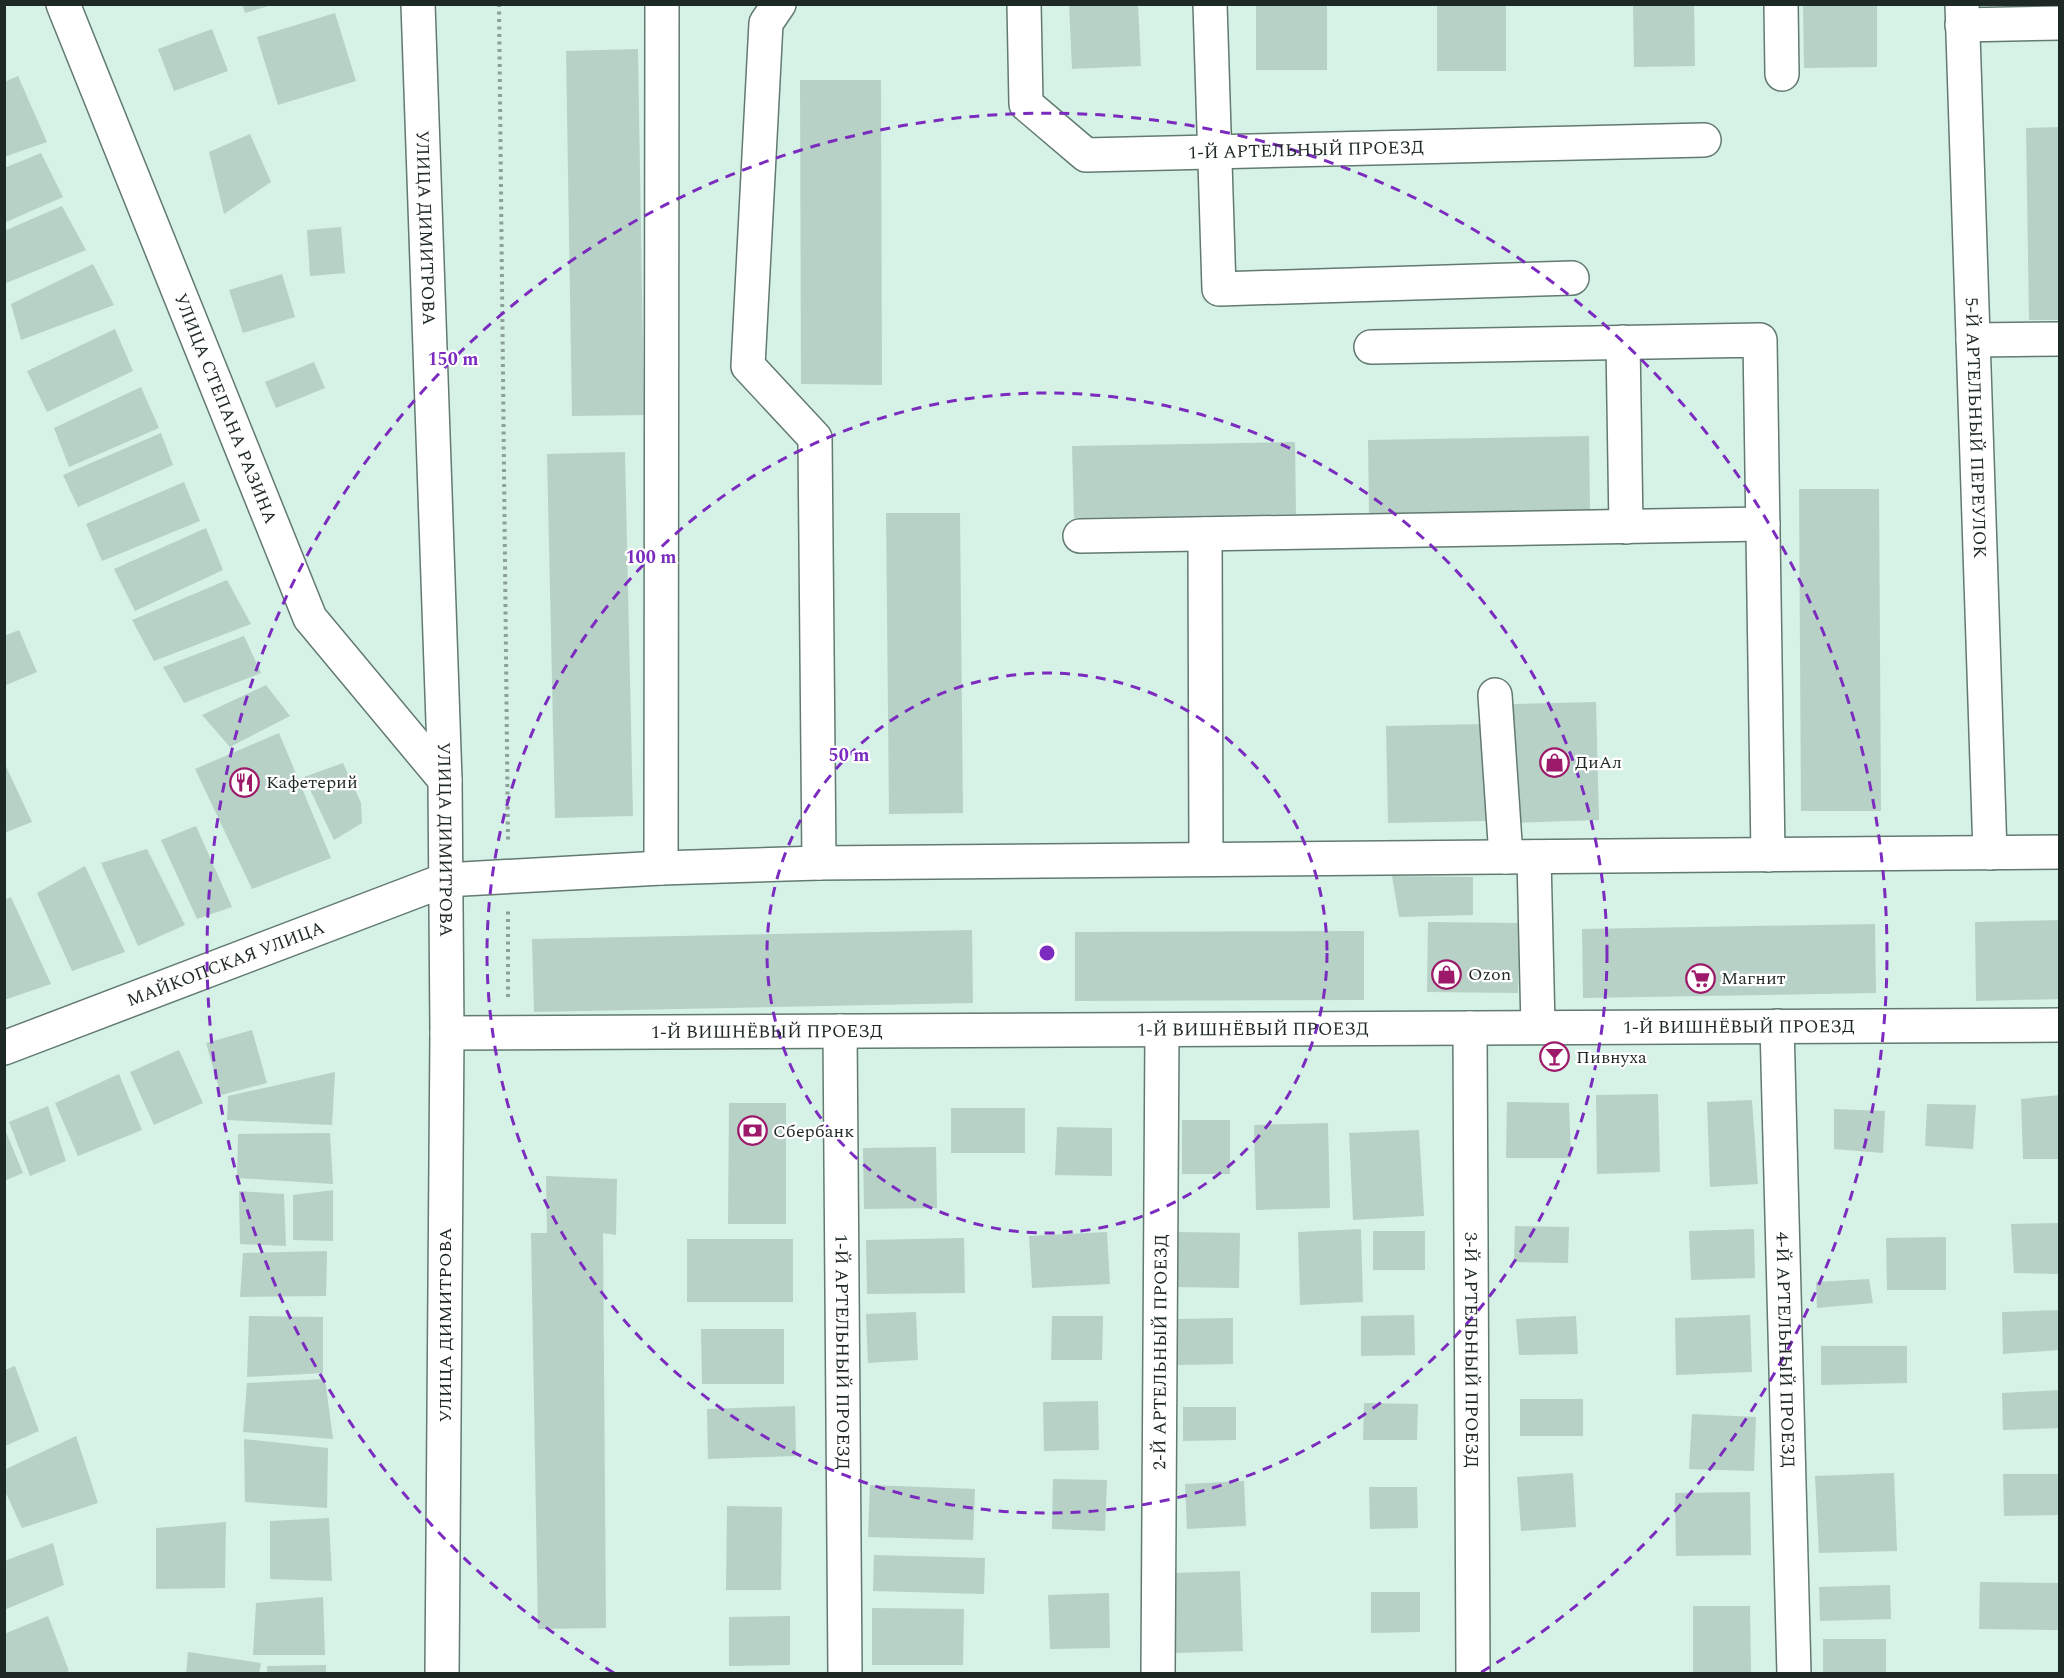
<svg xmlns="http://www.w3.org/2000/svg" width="2064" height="1678" font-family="Spectral,serif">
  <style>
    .building { fill: #b7d1c6 }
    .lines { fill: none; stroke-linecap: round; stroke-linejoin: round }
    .minor-casing { stroke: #627a70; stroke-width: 36 }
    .path { stroke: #8ca097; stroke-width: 4; stroke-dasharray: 3 4.5; stroke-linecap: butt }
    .minor { stroke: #fff; stroke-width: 33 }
    .ring { fill: none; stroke: #7b2cbf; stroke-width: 3; stroke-dasharray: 10 8 }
    .labels { text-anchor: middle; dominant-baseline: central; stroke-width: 4.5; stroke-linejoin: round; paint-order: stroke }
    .street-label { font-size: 18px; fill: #1e2824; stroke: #fff }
    .poi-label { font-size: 18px; fill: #1e2824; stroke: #fff; text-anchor: start }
    .centre { fill: #7b2cbf; stroke: #fff; stroke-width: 3 }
    .ring-label { font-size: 18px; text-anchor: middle; font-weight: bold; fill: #7b2cbf; stroke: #fff; stroke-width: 4.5; stroke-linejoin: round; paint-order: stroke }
  </style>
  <rect width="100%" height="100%" fill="#d6f1e5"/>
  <path class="building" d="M 242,4 L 271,4 L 272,5 L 245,13 Z
    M 1069,4 L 1138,4 L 1141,66 L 1072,69 Z
    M 1256,4 L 1327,4 L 1327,70 L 1256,70 Z
    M 1437,4 L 1506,4 L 1506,71 L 1437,71 Z
    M 1633,4 L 1694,4 L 1695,66 L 1634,67 Z
    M 1803,4 L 1877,4 L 1877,67 L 1804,68 Z
    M 335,13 L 356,81 L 278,105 L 257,37 Z
    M 212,29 L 228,71 L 174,91 L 158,49 Z
    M 638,49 L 644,415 L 572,416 L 566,51 Z
    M 18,76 L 47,142 L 4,157 L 4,82 Z
    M 800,80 L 881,80 L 882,385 L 801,384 Z
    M 2060,127 L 2060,320 L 2029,320 L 2026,128 Z
    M 250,134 L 271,182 L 224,214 L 209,152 Z
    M 41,153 L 63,197 L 4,223 L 4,168 Z
    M 62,206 L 86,250 L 4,284 L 4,231 Z
    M 341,227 L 345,273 L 310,276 L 307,230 Z
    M 93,264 L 114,305 L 21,340 L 11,304 Z
    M 282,274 L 295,317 L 243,333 L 229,290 Z
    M 115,329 L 133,371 L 47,412 L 27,371 Z
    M 314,362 L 325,388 L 276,408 L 265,382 Z
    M 141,387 L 159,428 L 69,467 L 54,428 Z
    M 161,433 L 173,465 L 78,507 L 63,475 Z
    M 1589,436 L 1590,510 L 1369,514 L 1368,440 Z
    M 1295,442 L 1296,514 L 1074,518 L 1072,446 Z
    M 625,452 L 633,816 L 555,818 L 547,454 Z
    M 184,482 L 200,521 L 102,561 L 86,524 Z
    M 1799,489 L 1879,489 L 1881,811 L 1801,811 Z
    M 886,513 L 960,513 L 963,813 L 889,814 Z
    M 206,528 L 223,570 L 135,611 L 114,569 Z
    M 227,580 L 251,624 L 154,661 L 132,620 Z
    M 19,630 L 37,672 L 4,686 L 4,636 Z
    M 244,636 L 261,673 L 184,703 L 163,667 Z
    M 266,685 L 290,716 L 230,747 L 202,715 Z
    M 1596,702 L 1599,820 L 1513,823 L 1510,704 Z
    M 1486,724 L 1488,821 L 1388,823 L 1386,726 Z
    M 279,733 L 331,858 L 252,889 L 195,769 Z
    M 4,762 L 32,822 L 4,833 Z
    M 343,763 L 361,803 L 362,823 L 334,840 L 304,777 Z
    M 196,826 L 232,907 L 197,919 L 161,840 Z
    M 147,849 L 185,925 L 138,946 L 101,863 Z
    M 85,866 L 125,952 L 72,971 L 37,893 Z
    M 1392,876 L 1473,877 L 1473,915 L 1399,917 Z
    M 11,897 L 51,984 L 4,1000 L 4,900 Z
    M 2060,920 L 2060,999 L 1976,1001 L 1975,922 Z
    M 1428,922 L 1520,923 L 1518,993 L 1427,992 Z
    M 1875,924 L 1876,993 L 1583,998 L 1582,929 Z
    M 972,930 L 973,1003 L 534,1012 L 532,939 Z
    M 1364,931 L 1364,1000 L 1075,1001 L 1075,932 Z
    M 252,1030 L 267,1083 L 221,1095 L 206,1043 Z
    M 179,1050 L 203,1103 L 154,1125 L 130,1072 Z
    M 335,1072 L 332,1125 L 227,1120 L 228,1096 Z
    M 119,1074 L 142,1130 L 78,1156 L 55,1103 Z
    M 1658,1094 L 1660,1172 L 1597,1174 L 1596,1095 Z
    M 2060,1095 L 2060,1159 L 2023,1159 L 2021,1099 Z
    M 1752,1100 L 1758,1184 L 1710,1187 L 1707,1102 Z
    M 1507,1102 L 1569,1103 L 1571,1158 L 1506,1158 Z
    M 729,1103 L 786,1103 L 786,1224 L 728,1224 Z
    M 1927,1104 L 1976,1105 L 1973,1149 L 1925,1146 Z
    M 48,1106 L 66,1161 L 30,1176 L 9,1122 Z
    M 951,1108 L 1025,1108 L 1025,1153 L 951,1153 Z
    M 1834,1109 L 1885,1111 L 1883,1153 L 1834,1149 Z
    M 1182,1120 L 1230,1120 L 1230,1174 L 1182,1174 Z
    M 1328,1123 L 1330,1208 L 1256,1210 L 1254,1125 Z
    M 4,1127 L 23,1173 L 4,1181 Z
    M 1057,1127 L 1112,1128 L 1112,1176 L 1055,1175 Z
    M 1419,1130 L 1424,1216 L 1353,1220 L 1349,1133 Z
    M 330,1133 L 333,1184 L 237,1178 L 238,1134 Z
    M 936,1147 L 937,1208 L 864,1209 L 863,1148 Z
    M 546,1176 L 617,1179 L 616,1235 L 603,1233 L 606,1628 L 538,1629 L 531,1233 L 547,1233 Z
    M 333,1190 L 333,1241 L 293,1240 L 293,1195 Z
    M 239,1191 L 284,1194 L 286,1246 L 240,1244 Z
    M 2060,1223 L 2060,1274 L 2014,1273 L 2011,1224 Z
    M 1515,1226 L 1569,1227 L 1568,1263 L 1514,1262 Z
    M 1361,1229 L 1363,1302 L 1300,1305 L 1298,1232 Z
    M 1754,1229 L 1755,1278 L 1691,1280 L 1689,1231 Z
    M 1373,1231 L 1425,1231 L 1425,1270 L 1373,1270 Z
    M 1107,1232 L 1110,1284 L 1032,1288 L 1029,1236 Z
    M 1177,1232 L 1240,1233 L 1239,1288 L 1176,1287 Z
    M 1946,1237 L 1946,1290 L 1887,1290 L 1886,1238 Z
    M 964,1238 L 965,1293 L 867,1294 L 866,1240 Z
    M 687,1239 L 793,1239 L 793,1302 L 687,1302 Z
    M 327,1251 L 326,1296 L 240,1297 L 243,1253 Z
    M 1869,1279 L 1873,1303 L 1817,1308 L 1816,1282 Z
    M 2059,1310 L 2060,1350 L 2003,1354 L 2002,1312 Z
    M 916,1312 L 918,1360 L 868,1363 L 866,1314 Z
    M 1414,1315 L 1415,1355 L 1361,1356 L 1361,1316 Z
    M 1750,1315 L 1752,1372 L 1676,1375 L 1675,1318 Z
    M 249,1316 L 323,1317 L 323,1373 L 247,1377 Z
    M 1052,1316 L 1103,1316 L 1102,1360 L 1051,1360 Z
    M 1576,1316 L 1578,1354 L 1519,1355 L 1516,1319 Z
    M 1233,1318 L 1233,1364 L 1177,1365 L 1176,1319 Z
    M 701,1329 L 784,1329 L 784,1384 L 702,1384 Z
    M 1821,1346 L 1907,1346 L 1907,1383 L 1821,1385 Z
    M 15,1366 L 39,1431 L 5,1446 L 5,1370 Z
    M 325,1379 L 333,1439 L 243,1432 L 247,1383 Z
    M 2060,1390 L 2060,1428 L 2003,1430 L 2002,1393 Z
    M 1520,1399 L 1583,1399 L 1583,1436 L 1520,1436 Z
    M 1098,1401 L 1099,1450 L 1044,1451 L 1043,1402 Z
    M 1364,1403 L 1418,1404 L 1417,1440 L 1363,1440 Z
    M 795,1406 L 796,1456 L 708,1459 L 707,1409 Z
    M 1183,1407 L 1236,1407 L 1236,1440 L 1183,1441 Z
    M 1692,1414 L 1756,1417 L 1754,1471 L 1689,1469 Z
    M 76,1436 L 98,1503 L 22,1528 L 4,1489 L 4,1470 Z
    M 244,1439 L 328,1448 L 327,1508 L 245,1502 Z
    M 1573,1473 L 1576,1527 L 1521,1531 L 1517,1477 Z
    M 1894,1473 L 1897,1551 L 1819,1553 L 1815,1476 Z
    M 2003,1474 L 2060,1474 L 2060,1515 L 2004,1516 Z
    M 1053,1479 L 1107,1480 L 1105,1531 L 1052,1529 Z
    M 1244,1481 L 1246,1526 L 1187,1529 L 1185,1484 Z
    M 870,1485 L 975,1489 L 973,1540 L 868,1537 Z
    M 1369,1487 L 1417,1487 L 1418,1528 L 1370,1529 Z
    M 1750,1492 L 1751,1555 L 1676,1556 L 1675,1493 Z
    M 727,1506 L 782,1507 L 781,1590 L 726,1590 Z
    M 329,1518 L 332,1581 L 270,1579 L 270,1521 Z
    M 226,1522 L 225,1588 L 156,1589 L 156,1528 Z
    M 53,1543 L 64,1585 L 4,1610 L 4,1561 Z
    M 874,1555 L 985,1558 L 984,1594 L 873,1591 Z
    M 1240,1571 L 1243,1651 L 1175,1653 L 1173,1573 Z
    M 1980,1582 L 2060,1583 L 2060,1630 L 1979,1629 Z
    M 1890,1585 L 1891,1619 L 1820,1621 L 1819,1587 Z
    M 1371,1592 L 1420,1592 L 1420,1632 L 1371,1633 Z
    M 1109,1593 L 1110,1648 L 1050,1649 L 1048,1595 Z
    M 323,1597 L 325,1655 L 253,1655 L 256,1603 Z
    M 1693,1606 L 1750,1606 L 1751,1674 L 1693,1674 Z
    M 872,1608 L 964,1609 L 963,1665 L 872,1665 Z
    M 48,1616 L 69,1671 L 62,1674 L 4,1674 L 4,1634 Z
    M 790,1616 L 790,1665 L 729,1666 L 729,1617 Z
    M 1823,1639 L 1886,1639 L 1886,1674 L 1823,1674 Z
    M 188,1652 L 261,1663 L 259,1674 L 186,1674 Z
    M 326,1665 L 326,1674 L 267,1674 L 267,1666 Z"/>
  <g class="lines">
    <defs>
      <g id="minor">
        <path id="s1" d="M 63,4 L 310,618 L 445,780"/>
        <path id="s2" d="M 418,4 L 445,780 L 447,1033 L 442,1674"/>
        <path d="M 779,4 L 766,23 L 748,366 L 815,438 L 819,863"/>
        <path id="s3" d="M 1024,4 L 1026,104 L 1086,155 L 1704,140"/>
        <path d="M 1210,4 L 1219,289 L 1572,278"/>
        <path d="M 1781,4 L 1782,74"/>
        <path id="s4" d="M 1962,4 L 1990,853"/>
        <path d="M 1962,25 L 2060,23"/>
        <path d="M 1973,340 L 2060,339"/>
        <path d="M 1623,342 L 1626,527"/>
        <path d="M 1371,347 L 1760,340 L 1768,855"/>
        <path d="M 1205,534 L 1206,859"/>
        <path d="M 1080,536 L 1763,524"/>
        <path d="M 1495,695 L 1506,857"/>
        <path d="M 1534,857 L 1538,1027"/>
        <path d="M 661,868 L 662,4"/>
        <path id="s5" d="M 1777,1026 L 1794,1674"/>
        <path id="s6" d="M 1470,1028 L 1473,1674"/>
        <path id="s7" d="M 840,1031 L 845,1674"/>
        <path id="s8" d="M 447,1033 L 2060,1025"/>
        <path id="s9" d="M 4,1048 L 445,880 L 661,868 L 819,863 L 2060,852"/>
        <path id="s10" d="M 1158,1674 L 1162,1030"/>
      </g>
    </defs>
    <use href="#minor" class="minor-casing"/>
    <path class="path" d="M 499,4 L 508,841
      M 508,997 L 508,911"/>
    <use href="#minor" class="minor"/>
  </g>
  <g class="ring">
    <circle cx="1047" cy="953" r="280"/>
    <circle cx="1047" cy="953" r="560"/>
    <path d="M614 1673A840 840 0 1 1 1480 1673"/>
  </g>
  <defs>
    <symbol id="shop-ring" viewBox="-11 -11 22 22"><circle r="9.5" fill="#fff" stroke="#9d1a6b" stroke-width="1.5"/><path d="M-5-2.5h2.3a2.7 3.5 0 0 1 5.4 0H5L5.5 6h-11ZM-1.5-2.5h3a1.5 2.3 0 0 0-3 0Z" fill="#9d1a6b"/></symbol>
    <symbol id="restaurant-ring" viewBox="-11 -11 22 22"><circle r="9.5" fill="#fff" stroke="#9d1a6b" stroke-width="1.5"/><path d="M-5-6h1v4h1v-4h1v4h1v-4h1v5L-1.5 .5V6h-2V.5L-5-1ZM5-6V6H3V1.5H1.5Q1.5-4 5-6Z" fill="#9d1a6b"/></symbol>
    <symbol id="supermarket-ring" viewBox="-11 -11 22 22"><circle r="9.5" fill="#fff" stroke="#9d1a6b" stroke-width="1.5"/><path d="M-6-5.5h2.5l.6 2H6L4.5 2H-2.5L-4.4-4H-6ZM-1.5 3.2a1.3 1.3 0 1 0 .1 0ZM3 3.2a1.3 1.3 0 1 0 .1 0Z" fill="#9d1a6b"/></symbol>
    <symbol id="bar-ring" viewBox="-11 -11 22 22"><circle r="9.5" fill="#fff" stroke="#9d1a6b" stroke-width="1.5"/><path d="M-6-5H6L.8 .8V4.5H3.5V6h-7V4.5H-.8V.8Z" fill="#9d1a6b"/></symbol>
    <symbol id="bank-ring" viewBox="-11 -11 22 22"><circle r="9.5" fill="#fff" stroke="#9d1a6b" stroke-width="1.5"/><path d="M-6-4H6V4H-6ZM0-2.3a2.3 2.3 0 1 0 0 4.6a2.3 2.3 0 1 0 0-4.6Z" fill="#9d1a6b"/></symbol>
  </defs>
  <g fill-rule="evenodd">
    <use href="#shop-ring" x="1538" y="746" width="33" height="33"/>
    <use href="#restaurant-ring" x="228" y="766" width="33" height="33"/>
    <use href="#shop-ring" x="1430" y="958" width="33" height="33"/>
    <use href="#supermarket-ring" x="1684" y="962" width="33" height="33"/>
    <use href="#bar-ring" x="1538" y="1040" width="33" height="33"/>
    <use href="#bank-ring" x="736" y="1114" width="33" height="33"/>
  </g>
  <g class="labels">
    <g class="street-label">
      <text stroke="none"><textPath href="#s3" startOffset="399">1-Й АРТЕЛЬНЫЙ ПРОЕЗД</textPath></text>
      <text stroke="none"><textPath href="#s2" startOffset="224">УЛИЦА ДИМИТРОВА</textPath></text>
      <text stroke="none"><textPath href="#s1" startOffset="436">УЛИЦА СТЕПАНА РАЗИНА</textPath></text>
      <text stroke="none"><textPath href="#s4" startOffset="424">5-Й АРТЕЛЬНЫЙ ПЕРЕУЛОК</textPath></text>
      <text stroke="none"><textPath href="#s2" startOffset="836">УЛИЦА ДИМИТРОВА</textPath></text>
      <text stroke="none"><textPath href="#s9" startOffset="237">МАЙКОПСКАЯ УЛИЦА</textPath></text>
      <text stroke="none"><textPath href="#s8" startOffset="1292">1-Й ВИШНЁВЫЙ ПРОЕЗД</textPath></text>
      <text stroke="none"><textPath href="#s8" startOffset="806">1-Й ВИШНЁВЫЙ ПРОЕЗД</textPath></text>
      <text stroke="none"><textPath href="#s8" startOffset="320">1-Й ВИШНЁВЫЙ ПРОЕЗД</textPath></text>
      <text transform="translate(445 1325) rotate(-90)">УЛИЦА ДИМИТРОВА</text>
      <text stroke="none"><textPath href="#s5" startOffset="324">4-Й АРТЕЛЬНЫЙ ПРОЕЗД</textPath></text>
      <text stroke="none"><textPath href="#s6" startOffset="322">3-Й АРТЕЛЬНЫЙ ПРОЕЗД</textPath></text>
      <text stroke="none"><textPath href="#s7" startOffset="321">1-Й АРТЕЛЬНЫЙ ПРОЕЗД</textPath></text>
      <text stroke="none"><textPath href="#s10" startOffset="322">2-Й АРТЕЛЬНЫЙ ПРОЕЗД</textPath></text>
    </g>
    <g class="poi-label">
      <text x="1575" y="762">ДиАл</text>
      <text x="266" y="782">Кафетерий</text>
      <text x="1468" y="974">Ozon</text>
      <text x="1721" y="978">Магнит</text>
      <text x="1576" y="1057">Пивнуха</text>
      <text x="773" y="1131">Сбербанк</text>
    </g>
  </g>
  <circle cx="1047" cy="953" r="9" class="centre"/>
  <g class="ring-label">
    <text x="453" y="365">150 m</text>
    <text x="651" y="563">100 m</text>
    <text x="849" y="761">50 m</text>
  </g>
  <rect width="2064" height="1678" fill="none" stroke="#1e2824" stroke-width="12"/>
</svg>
